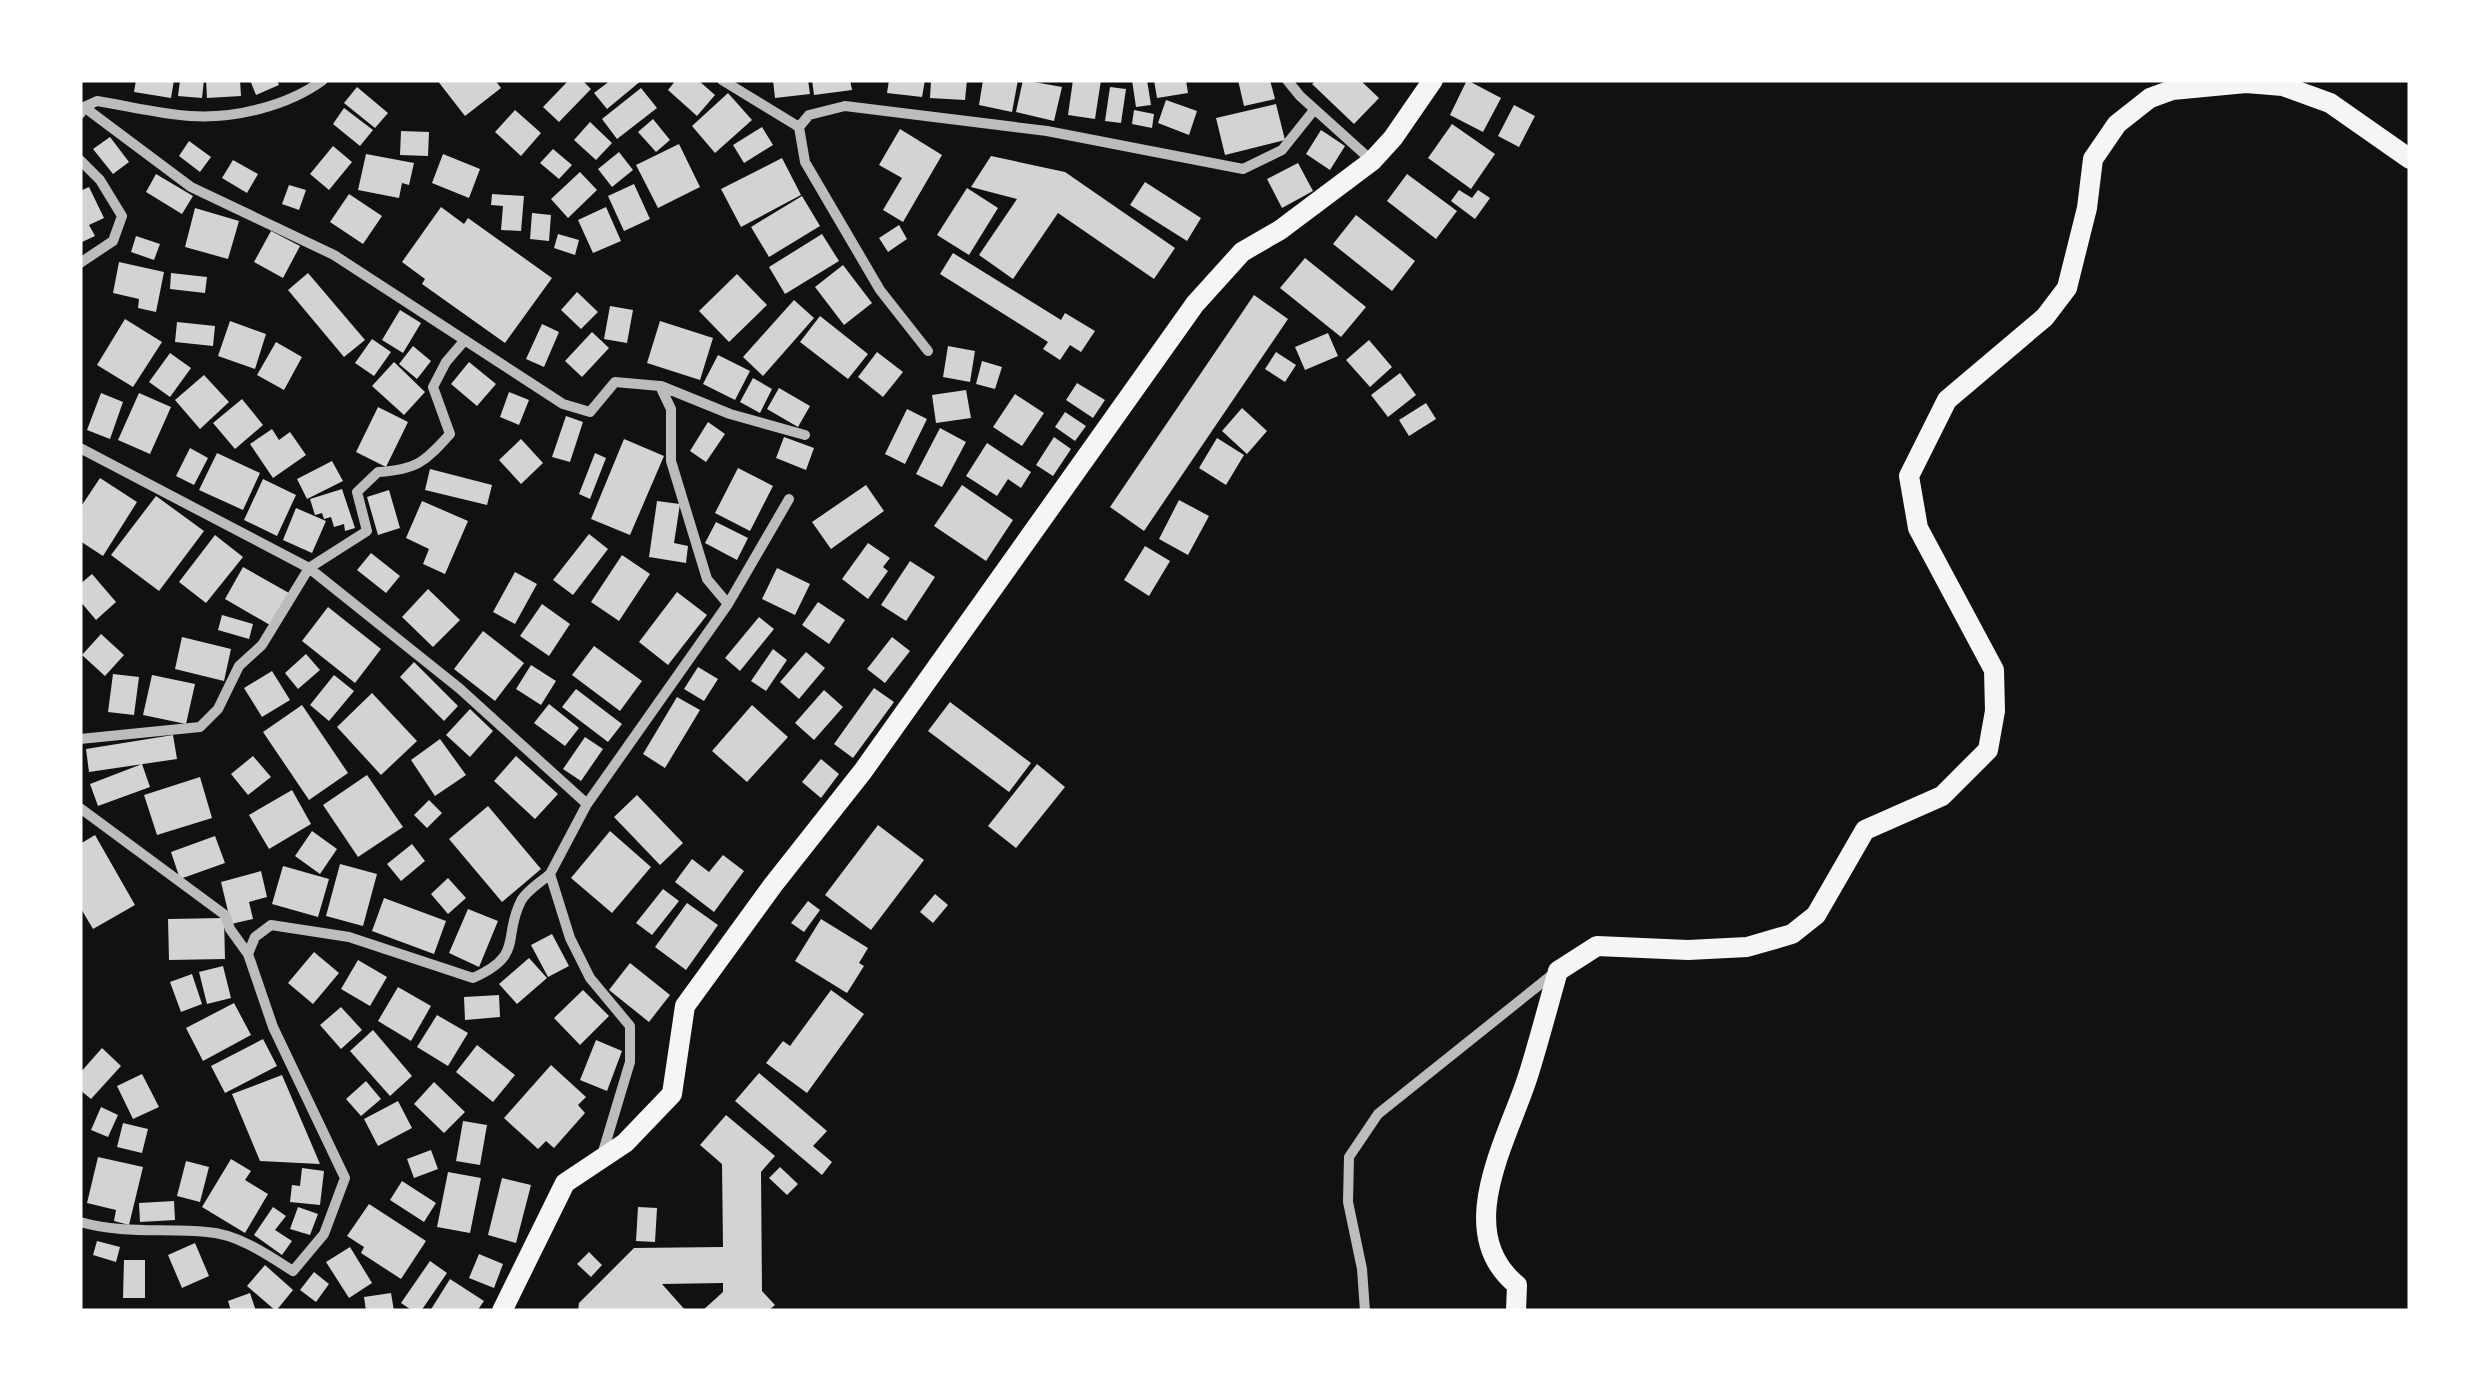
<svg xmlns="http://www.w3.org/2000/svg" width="2490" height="1391" font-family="'Source Sans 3',sans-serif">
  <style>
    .building { fill: #d3d3d3 }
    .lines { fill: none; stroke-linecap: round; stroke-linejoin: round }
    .minor { stroke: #bcbcbc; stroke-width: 10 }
    .primary { stroke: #f5f5f5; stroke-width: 20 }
    .trunk { stroke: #f5f5f5; stroke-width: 20 }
  </style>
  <rect width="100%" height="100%" fill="#111"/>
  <path class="building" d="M 136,80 L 174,80 L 171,98 L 134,92 Z
    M 180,80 L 204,80 L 202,98 L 178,96 Z
    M 206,80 L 240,80 L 241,96 L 207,98 Z
    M 250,80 L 277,80 L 279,85 L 256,95 Z
    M 437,80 L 495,80 L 501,88 L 465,116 Z
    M 569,80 L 582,80 L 591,89 L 559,122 L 543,107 Z
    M 611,80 L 642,80 L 607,109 L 594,93 Z
    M 676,80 L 698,80 L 715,95 L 697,116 L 668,90 Z
    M 773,80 L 808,80 L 810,94 L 775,98 Z
    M 812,80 L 850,80 L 852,90 L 814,95 Z
    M 889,80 L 925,80 L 922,97 L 887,93 Z
    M 931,80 L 967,80 L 965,100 L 930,98 Z
    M 983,80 L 1018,80 L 1012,112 L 979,105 Z
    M 1023,80 L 1062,87 L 1054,121 L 1016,112 Z
    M 1073,80 L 1101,80 L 1095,119 L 1068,115 Z
    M 1132,80 L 1147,80 L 1151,105 L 1136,107 Z
    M 1154,80 L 1186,80 L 1188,93 L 1157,98 Z
    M 1238,80 L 1270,80 L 1275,99 L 1244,106 Z
    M 1317,80 L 1360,80 L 1379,98 L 1354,124 L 1312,84 Z
    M 1467,80 L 1501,98 L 1483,132 L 1450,115 Z
    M 357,87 L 388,113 L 375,128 L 344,103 Z
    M 1110,87 L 1126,89 L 1121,123 L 1105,121 Z
    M 641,88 L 657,108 L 617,139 L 602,119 Z
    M 728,93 L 752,120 L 715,153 L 692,126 Z
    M 1166,100 L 1197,111 L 1189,135 L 1158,123 Z
    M 1276,104 L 1285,140 L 1225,155 L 1216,118 Z
    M 1514,105 L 1535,116 L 1519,147 L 1498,136 Z
    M 344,108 L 373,130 L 360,146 L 333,124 Z
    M 515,110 L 541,133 L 521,156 L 495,132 Z
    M 1134,110 L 1154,114 L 1152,128 L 1132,124 Z
    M 653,119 L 670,140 L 656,152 L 638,132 Z
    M 590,122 L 612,143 L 596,160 L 574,140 Z
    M 1452,124 L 1495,154 L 1471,189 L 1428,158 Z
    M 762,127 L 773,145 L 744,163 L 733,145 Z
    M 900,129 L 942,155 L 903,222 L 883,210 L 902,178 L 879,165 Z
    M 1321,130 L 1345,146 L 1330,170 L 1306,154 Z
    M 401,131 L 429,132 L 428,156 L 400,155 Z
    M 110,137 L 129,162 L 113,174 L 93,149 Z
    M 189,141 L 211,157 L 200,172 L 179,156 Z
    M 679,144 L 700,187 L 658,208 L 636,165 Z
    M 333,146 L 352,162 L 329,190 L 310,174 Z
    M 553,149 L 572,165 L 559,179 L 540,163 Z
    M 619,152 L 633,170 L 612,187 L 598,169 Z
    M 366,154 L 414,163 L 409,185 L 402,183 L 399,198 L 358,190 Z
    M 443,154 L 480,169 L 469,198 L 432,183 Z
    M 991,156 L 1065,172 L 1175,248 L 1154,279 L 1058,213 L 1013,279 L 979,255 L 1017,199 L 971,187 Z
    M 782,158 L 801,195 L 741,227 L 721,189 Z
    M 233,160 L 258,174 L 247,193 L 222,178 Z
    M 1298,163 L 1313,191 L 1282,208 L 1267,179 Z
    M 580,172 L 597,190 L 568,218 L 551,199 Z
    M 156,174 L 193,196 L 182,214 L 146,192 Z
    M 1407,174 L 1457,211 L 1436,239 L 1387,201 Z
    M 1145,182 L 1201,218 L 1187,241 L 1130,205 Z
    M 634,184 L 650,219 L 624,231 L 608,196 Z
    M 289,185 L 306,190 L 299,210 L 282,204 Z
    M 89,187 L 104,218 L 89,225 L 95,236 L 80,243 L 80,191 Z
    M 967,188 L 998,208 L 969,255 L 937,235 Z
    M 1459,190 L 1472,198 L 1478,190 L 1490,198 L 1475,219 L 1451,201 Z
    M 349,194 L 382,216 L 363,244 L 330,222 Z
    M 492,194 L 524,196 L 521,231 L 501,230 L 503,206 L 491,205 Z
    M 802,196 L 820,226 L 769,257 L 751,227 Z
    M 441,207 L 464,224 L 468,218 L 552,278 L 505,343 L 422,284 L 425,279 L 402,262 Z
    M 606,207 L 621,241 L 593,253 L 578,220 Z
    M 195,208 L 239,221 L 228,259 L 185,247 Z
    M 532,213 L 551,215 L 549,241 L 530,239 Z
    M 1356,215 L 1415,261 L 1392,291 L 1333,244 Z
    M 899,225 L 907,239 L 888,252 L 879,238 Z
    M 271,231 L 300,246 L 283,278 L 254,262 Z
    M 558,234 L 579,240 L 575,255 L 554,248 Z
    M 822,234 L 839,261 L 785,294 L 769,267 Z
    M 136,236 L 160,244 L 154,260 L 131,252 Z
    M 953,253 L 1061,320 L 1065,313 L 1095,331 L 1081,352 L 1070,345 L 1060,360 L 1043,349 L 1048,342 L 940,274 Z
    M 1305,258 L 1366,307 L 1341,337 L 1280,288 Z
    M 119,262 L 164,272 L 156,312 L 138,308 L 139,299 L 113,293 Z
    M 843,265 L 872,303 L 844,325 L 815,287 Z
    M 171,273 L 207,277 L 205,293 L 170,289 Z
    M 308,273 L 365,340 L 344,357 L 288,290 Z
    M 737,274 L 767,305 L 729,342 L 699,311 Z
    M 577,292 L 598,312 L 581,329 L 561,310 Z
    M 1254,295 L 1288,319 L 1144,531 L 1110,507 Z
    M 794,300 L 814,318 L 763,376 L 743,357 Z
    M 610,306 L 633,310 L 627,343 L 604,339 Z
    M 400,310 L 421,323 L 403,353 L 382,340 Z
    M 820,316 L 868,354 L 848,379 L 800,342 Z
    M 125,319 L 162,342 L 133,387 L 97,365 Z
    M 230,321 L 266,334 L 255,369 L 218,356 Z
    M 660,321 L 713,338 L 700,380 L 647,363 Z
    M 177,322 L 215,326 L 213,346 L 175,342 Z
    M 542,324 L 559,332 L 544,367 L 526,359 Z
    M 592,332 L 609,348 L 582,377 L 565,361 Z
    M 1328,333 L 1338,356 L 1305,370 L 1295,347 Z
    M 372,339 L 391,352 L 374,376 L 355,363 Z
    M 1369,340 L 1392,367 L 1370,387 L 1346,360 Z
    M 276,342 L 302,357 L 284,390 L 257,375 Z
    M 413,346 L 431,361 L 417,379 L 399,364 Z
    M 948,346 L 975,351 L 970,382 L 943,377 Z
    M 877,352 L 903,372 L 883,397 L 858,377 Z
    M 1276,352 L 1296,365 L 1285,382 L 1265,369 Z
    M 170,353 L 191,368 L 170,397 L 149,382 Z
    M 718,355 L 750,371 L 735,400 L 703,384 Z
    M 982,361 L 1002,367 L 995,389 L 976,384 Z
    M 394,362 L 425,392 L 404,415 L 372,386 Z
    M 469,362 L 496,384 L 477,406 L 451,384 Z
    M 1400,373 L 1416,395 L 1388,417 L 1371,395 Z
    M 204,375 L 229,402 L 200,429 L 175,400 Z
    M 753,378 L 772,389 L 760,413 L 740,402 Z
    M 1077,383 L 1105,400 L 1093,418 L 1066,400 Z
    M 779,388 L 810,406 L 798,427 L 767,409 Z
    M 966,390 L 971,418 L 936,423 L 932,395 Z
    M 509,392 L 529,400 L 519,425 L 500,417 Z
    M 101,393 L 123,402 L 110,439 L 87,430 Z
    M 139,393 L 171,407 L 150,454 L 118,440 Z
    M 1015,394 L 1044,413 L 1022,446 L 993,427 Z
    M 242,399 L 263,425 L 235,449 L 213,423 Z
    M 1426,403 L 1436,419 L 1409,436 L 1399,420 Z
    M 378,407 L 408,422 L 386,467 L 356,452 Z
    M 1242,408 L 1267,431 L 1247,454 L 1222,431 Z
    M 907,409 L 927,419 L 905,464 L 885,454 Z
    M 1065,412 L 1086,426 L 1075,441 L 1055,427 Z
    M 566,416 L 583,422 L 570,462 L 552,457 Z
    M 708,422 L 725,434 L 706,462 L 690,451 Z
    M 940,428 L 966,442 L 942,487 L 916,474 Z
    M 272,429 L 279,440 L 290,432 L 306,455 L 273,478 L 250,444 Z
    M 784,437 L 814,448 L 806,470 L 776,458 Z
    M 1054,437 L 1071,449 L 1053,476 L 1036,465 Z
    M 1217,438 L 1244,455 L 1226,485 L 1199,468 Z
    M 521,439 L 543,463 L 521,484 L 499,460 Z
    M 624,439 L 664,456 L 630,535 L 591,519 Z
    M 987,443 L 1031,472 L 1021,488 L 1008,479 L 997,496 L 966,476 Z
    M 190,448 L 208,458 L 194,485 L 176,476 Z
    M 217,453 L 260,473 L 243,510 L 199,490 Z
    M 595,453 L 606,458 L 590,499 L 579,494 Z
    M 332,461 L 343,481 L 307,499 L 297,479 Z
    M 738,468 L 773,486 L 750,531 L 715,513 Z
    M 430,469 L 492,485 L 487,505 L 425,490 Z
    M 100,478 L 137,502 L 103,556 L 80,541 L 80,508 Z
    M 263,479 L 296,495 L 277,536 L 244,520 Z
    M 866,485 L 884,511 L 831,549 L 812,522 Z
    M 962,485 L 1013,520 L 986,561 L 934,526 Z
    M 342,489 L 355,528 L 345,531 L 344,524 L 334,527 L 331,517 L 324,519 L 322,513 L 315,515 L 310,499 Z
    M 389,490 L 400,528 L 378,535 L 367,497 Z
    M 156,496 L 204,531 L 159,591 L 111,555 Z
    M 1179,500 L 1209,516 L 1188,555 L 1159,539 Z
    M 422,501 L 468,521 L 445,574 L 423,564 L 429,549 L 406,538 Z
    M 657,501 L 680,504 L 674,543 L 688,546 L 686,563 L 649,557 Z
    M 296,508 L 326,521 L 312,553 L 283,540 Z
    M 716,522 L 748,538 L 737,560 L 705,543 Z
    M 589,534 L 608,549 L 573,595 L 553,580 Z
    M 215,535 L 243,557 L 206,603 L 179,582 Z
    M 868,543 L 890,558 L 883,567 L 888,571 L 868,599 L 842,579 Z
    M 1145,546 L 1170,561 L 1149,596 L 1124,580 Z
    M 371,553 L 400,576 L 386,593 L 357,570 Z
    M 622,555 L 650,574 L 619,621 L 591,602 Z
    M 910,561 L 935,577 L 906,621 L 881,605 Z
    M 243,567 L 289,593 L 270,625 L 225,599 Z
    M 777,568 L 810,584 L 795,615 L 762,599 Z
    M 515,572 L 537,584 L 515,624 L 493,612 Z
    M 92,574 L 116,602 L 96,620 L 80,601 L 80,584 Z
    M 428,589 L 460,620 L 433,647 L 402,617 Z
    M 677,592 L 707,615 L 668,665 L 639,642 Z
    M 818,602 L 845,620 L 829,644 L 802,625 Z
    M 542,604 L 570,624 L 549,656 L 520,636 Z
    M 328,607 L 381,649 L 355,683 L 302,641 Z
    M 222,615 L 253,624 L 249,639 L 218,630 Z
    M 759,617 L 774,629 L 740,671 L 725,658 Z
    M 483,631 L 524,663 L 495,701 L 454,669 Z
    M 101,634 L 124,655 L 105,676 L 82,655 Z
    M 182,637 L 231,649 L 224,681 L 175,669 Z
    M 892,637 L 910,651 L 885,683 L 867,669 Z
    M 594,646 L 642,681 L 620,711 L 572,675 Z
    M 773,649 L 787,660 L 766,691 L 751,681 Z
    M 806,652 L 825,668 L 799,699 L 780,682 Z
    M 306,654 L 320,670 L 298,689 L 285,673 Z
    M 414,662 L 458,706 L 444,721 L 400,677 Z
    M 531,665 L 556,681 L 541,705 L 516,689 Z
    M 698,667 L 718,679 L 704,701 L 684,689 Z
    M 272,671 L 290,700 L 262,717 L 244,688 Z
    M 113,674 L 139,677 L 134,715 L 108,712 Z
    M 152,675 L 195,684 L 186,724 L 143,715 Z
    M 334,675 L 354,691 L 329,721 L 310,705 Z
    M 874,688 L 894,702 L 853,758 L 834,744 Z
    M 576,689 L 622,724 L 608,742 L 562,707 Z
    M 824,690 L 843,707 L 814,740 L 795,723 Z
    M 372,693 L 417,741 L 381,775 L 337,727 Z
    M 677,697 L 700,710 L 665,768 L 643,754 Z
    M 950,702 L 1031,763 L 1009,792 L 928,731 Z
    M 549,704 L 579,728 L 565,746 L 534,723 Z
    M 302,705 L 348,773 L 309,800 L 263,732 Z
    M 752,705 L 788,737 L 747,782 L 712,751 Z
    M 470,709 L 493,731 L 470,757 L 446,735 Z
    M 173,735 L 177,759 L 89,772 L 86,749 Z
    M 585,737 L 603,749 L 581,781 L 563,769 Z
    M 440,739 L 466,775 L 435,796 L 411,760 Z
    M 253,756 L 271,777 L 248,795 L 231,774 Z
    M 516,756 L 558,794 L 535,819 L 494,781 Z
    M 821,759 L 839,774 L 821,798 L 802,782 Z
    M 142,764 L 150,787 L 98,806 L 90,784 Z
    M 1037,764 L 1065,787 L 1016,848 L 988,826 Z
    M 367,775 L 403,827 L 358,857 L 323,805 Z
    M 200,777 L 212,818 L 157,835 L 144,795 Z
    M 292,790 L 311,824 L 269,849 L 249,815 Z
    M 637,795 L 683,843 L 660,865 L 614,817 Z
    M 429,800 L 442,813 L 427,828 L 414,815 Z
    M 488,806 L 541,869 L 502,902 L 449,839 Z
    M 878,825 L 924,860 L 871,930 L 825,895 Z
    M 312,831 L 337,849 L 320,874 L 295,856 Z
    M 610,831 L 651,867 L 612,913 L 571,878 Z
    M 95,835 L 135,905 L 93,929 L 80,907 L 80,844 Z
    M 215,836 L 225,863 L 180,879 L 171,852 Z
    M 412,844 L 425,861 L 401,881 L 387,864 Z
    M 723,855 L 744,871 L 714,912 L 675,882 L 692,859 L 709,872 Z
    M 340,864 L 377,874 L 363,926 L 326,916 Z
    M 283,866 L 329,879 L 318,917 L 272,904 Z
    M 261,871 L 267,897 L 249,902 L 253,919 L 231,924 L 221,882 Z
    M 448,878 L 466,898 L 448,914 L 431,894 Z
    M 663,889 L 679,901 L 652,935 L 636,923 Z
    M 935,894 L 948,905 L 933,923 L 920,912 Z
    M 384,898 L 446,921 L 434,954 L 372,931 Z
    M 808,901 L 820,910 L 804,932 L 791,923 Z
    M 687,903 L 718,925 L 686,970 L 655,947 Z
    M 468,909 L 498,921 L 479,967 L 449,953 Z
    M 224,918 L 225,959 L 169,960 L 168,919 Z
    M 821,919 L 868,948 L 859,963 L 864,966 L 847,993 L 795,961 Z
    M 552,934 L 569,966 L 548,977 L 531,945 Z
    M 314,952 L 339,973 L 313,1004 L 288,983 Z
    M 529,958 L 547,978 L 517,1004 L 499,984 Z
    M 358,960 L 387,977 L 370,1006 L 341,989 Z
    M 630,963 L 670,995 L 649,1022 L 609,990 Z
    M 223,966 L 231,998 L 207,1004 L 199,972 Z
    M 192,974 L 202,1004 L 181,1012 L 170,982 Z
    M 398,987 L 431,1006 L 411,1041 L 378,1021 Z
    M 583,990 L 609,1016 L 580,1045 L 554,1018 Z
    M 831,990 L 864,1014 L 807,1093 L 766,1063 L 783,1041 L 790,1046 Z
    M 499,995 L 500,1017 L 465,1020 L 464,997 Z
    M 234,1003 L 251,1035 L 203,1061 L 186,1028 Z
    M 341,1007 L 362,1030 L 341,1049 L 320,1025 Z
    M 437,1015 L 468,1033 L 448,1066 L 417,1047 Z
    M 373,1030 L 412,1076 L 390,1096 L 350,1051 Z
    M 263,1039 L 277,1066 L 225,1093 L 211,1066 Z
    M 596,1040 L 622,1051 L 607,1091 L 580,1080 Z
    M 477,1045 L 515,1075 L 493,1102 L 456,1072 Z
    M 102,1048 L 121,1066 L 91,1099 L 80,1090 L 80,1073 Z
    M 551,1065 L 586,1097 L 578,1105 L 585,1113 L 554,1148 L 546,1141 L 538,1149 L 504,1118 Z
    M 759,1073 L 827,1131 L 813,1146 L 832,1162 L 822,1175 L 735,1101 Z
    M 142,1074 L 159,1107 L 133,1119 L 117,1086 Z
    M 282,1075 L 320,1164 L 260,1161 L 232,1094 Z
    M 366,1081 L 381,1099 L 361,1116 L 346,1099 Z
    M 434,1082 L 465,1112 L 444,1133 L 414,1104 Z
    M 398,1101 L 412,1128 L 378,1146 L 364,1119 Z
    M 101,1107 L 118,1115 L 108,1137 L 91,1130 Z
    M 726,1115 L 775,1156 L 761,1172 L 762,1291 L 775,1305 L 768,1311 L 702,1311 L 723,1292 L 723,1283 L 662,1284 L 686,1311 L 578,1311 L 579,1303 L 634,1248 L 723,1247 L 722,1164 L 700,1145 Z
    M 463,1121 L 487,1125 L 480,1165 L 456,1161 Z
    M 123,1123 L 148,1129 L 142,1153 L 117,1147 Z
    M 431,1150 L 438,1169 L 414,1178 L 407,1159 Z
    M 98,1157 L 143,1167 L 129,1225 L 114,1221 L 116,1210 L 87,1203 Z
    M 231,1159 L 251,1171 L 245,1180 L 268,1194 L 245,1233 L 202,1207 Z
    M 186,1161 L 209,1167 L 200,1202 L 177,1196 Z
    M 780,1167 L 798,1184 L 787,1195 L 769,1178 Z
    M 302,1168 L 324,1171 L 320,1205 L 290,1202 L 292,1185 L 300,1186 Z
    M 448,1172 L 481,1178 L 470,1233 L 437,1227 Z
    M 502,1178 L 531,1185 L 516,1243 L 488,1235 Z
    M 402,1181 L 436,1203 L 424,1222 L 390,1200 Z
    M 174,1201 L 175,1220 L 140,1222 L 139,1203 Z
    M 369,1204 L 426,1241 L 401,1279 L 361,1253 L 364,1247 L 347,1236 Z
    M 273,1207 L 286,1216 L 275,1230 L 292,1241 L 282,1255 L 254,1235 Z
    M 298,1207 L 318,1214 L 310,1235 L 290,1229 Z
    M 638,1207 L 657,1208 L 655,1242 L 636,1241 Z
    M 97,1241 L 120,1247 L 116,1262 L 93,1255 Z
    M 195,1243 L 209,1276 L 182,1288 L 168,1255 Z
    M 350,1247 L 372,1283 L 349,1298 L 326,1262 Z
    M 589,1252 L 602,1265 L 591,1277 L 577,1264 Z
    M 479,1254 L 503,1264 L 494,1288 L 469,1278 Z
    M 124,1260 L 145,1260 L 145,1298 L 123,1298 Z
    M 430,1261 L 447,1273 L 421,1311 L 413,1311 L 401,1303 Z
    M 265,1265 L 293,1290 L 276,1311 L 247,1286 Z
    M 314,1272 L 329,1284 L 316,1302 L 300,1290 Z
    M 450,1279 L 484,1301 L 477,1311 L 430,1311 Z
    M 250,1293 L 256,1311 L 231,1311 L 228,1301 Z
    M 391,1293 L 394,1311 L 366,1311 L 364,1297 Z"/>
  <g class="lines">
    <path class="minor" d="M 722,80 L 799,127
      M 1287,80 L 1300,96 L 1371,160
      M 84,107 L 191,187 L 334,255 L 563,404 L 590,412 L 615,382 L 660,386 L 671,409 L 671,461 L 707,579 L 728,604
      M 80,114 L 84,107 L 97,101 C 128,106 159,114 190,116 C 234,119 288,106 323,80
      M 80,160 L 100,180 L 122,216 L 113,241 L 80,263
      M 928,351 L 880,290 L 805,162 L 799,127 L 809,115 L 845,106 L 1047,131 L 1243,169 L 1282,150 L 1314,110
      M 661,386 L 730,414 L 805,435
      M 80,448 L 309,568 L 367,531 L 357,492 L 378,472 C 416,470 425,462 450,434 L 433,387 L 446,362 L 465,340
      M 80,739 L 200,727 L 218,709 L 239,666 L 262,645 L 309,568 L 459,688 L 587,804
      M 80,808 L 225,915 L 230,929 L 248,954
      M 602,1155 L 630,1062 L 630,1026 L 590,978 L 570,938 L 550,874 L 587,804 L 728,604 L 789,499
      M 80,1222 C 123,1234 163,1228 207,1232 C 238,1234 268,1255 293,1271 L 324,1234 L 345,1178 L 273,1027 L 248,954 L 255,937 L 271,925 L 349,937 L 473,978 C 525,955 502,938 521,901 C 526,891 541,882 550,874
      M 1365,1311 L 1362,1269 L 1348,1202 L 1349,1157 L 1378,1114 L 1553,974"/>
    <path class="primary" d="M 502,1311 L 565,1183 L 625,1143 L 672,1094 L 685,1006 L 773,885 L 863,771 L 1195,304 L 1242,252 L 1280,230 L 1372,161 L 1393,138 L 1433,80"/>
    <path class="trunk" d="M 1516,1311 L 1517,1285 C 1451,1232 1508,1139 1528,1076 C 1539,1041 1548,1006 1558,971 L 1597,946 L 1688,950 L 1747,947 L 1792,934 L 1816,915 L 1865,830 L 1942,796 L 1988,750 L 1995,711 L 1994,670 L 1918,528 L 1909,476 L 1947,400 L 2045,317 L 2067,288 L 2087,208 L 2093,159 L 2117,124 L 2150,98 L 2172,90 L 2246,83 L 2283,86 L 2330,103 L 2410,159"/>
  </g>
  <rect width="2490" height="1391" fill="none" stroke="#ffffff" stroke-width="165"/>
</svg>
